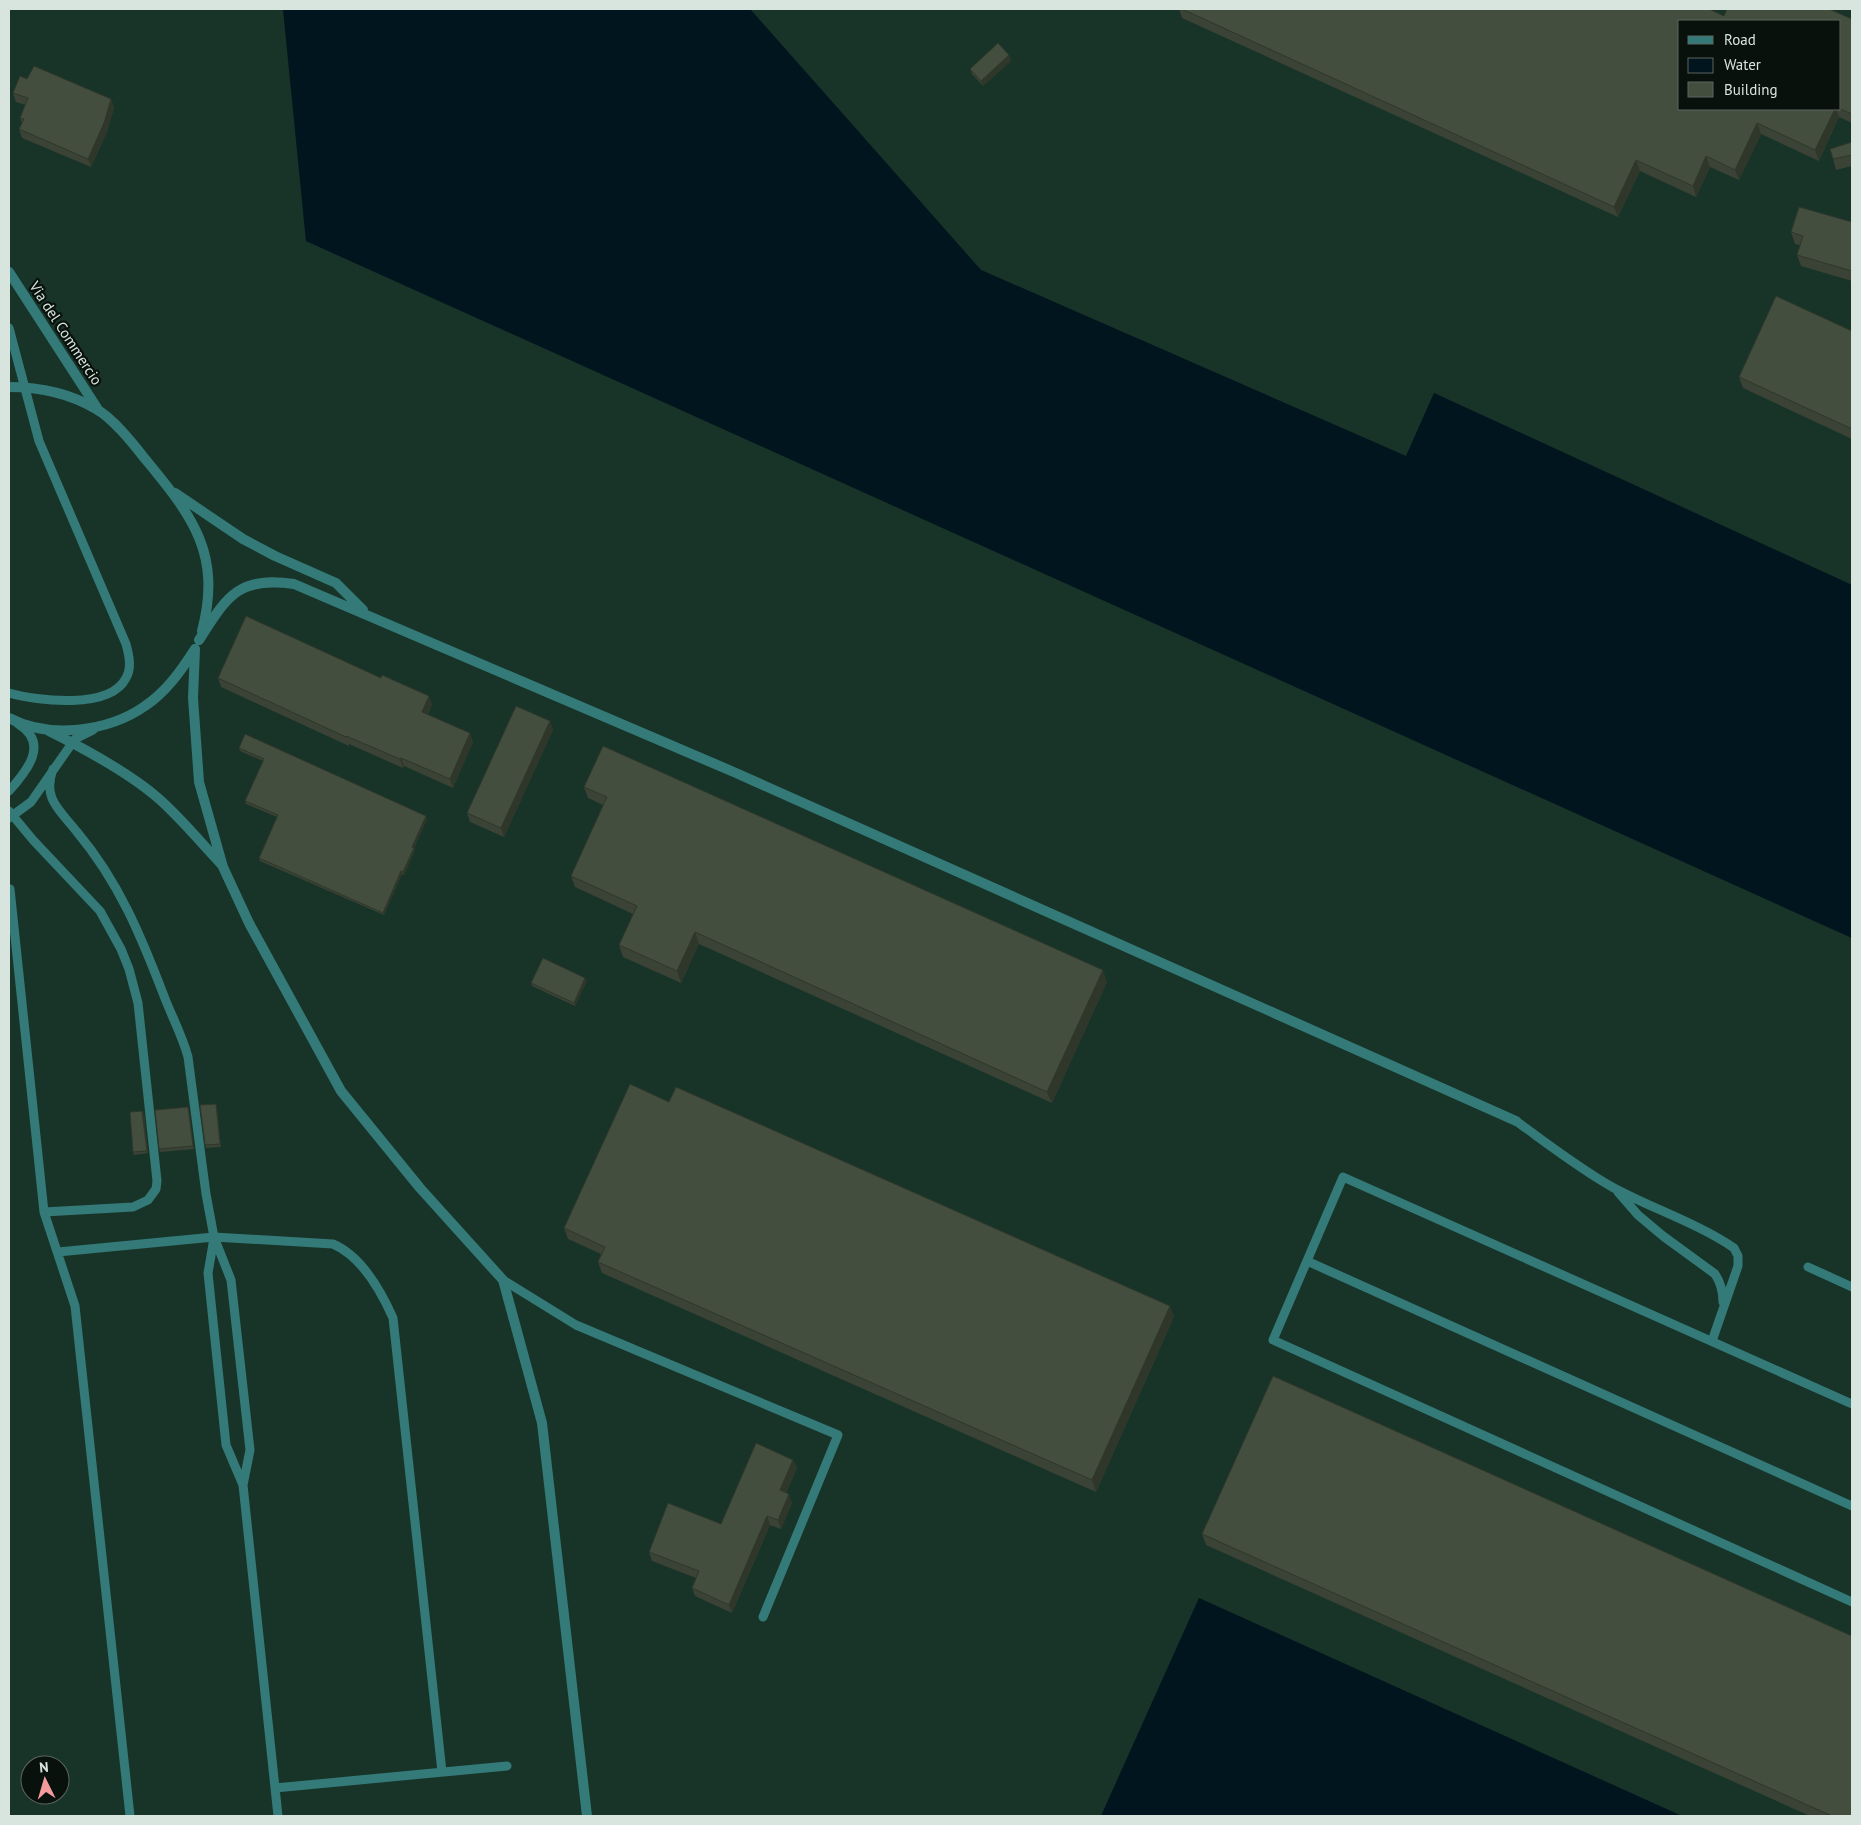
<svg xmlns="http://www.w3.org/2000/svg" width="1861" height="1825" font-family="'PT Sans',sans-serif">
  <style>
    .built { fill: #183428; fill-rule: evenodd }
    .water { fill: #00151e }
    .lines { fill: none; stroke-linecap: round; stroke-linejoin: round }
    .service { stroke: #347a79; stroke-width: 9 }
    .minor { stroke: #347a79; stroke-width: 10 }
    .wall { fill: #3a4335; fill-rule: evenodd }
    .shaded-wall { fill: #2f372b }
    .building { fill: #434e3e; stroke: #2f372b }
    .labels { text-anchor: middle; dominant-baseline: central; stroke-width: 4.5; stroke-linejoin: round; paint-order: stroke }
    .street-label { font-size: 15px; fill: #d8e4de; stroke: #09110d }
  </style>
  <rect width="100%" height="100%" fill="#172b22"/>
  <path class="built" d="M 9,9 L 283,9 L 306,241 L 1852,938 L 1852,1816 L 1682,1816 L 1199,1598 L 1101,1816 L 9,1816 ZM 30,1765 L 60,1765 L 60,1795 L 30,1795 Z
    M 750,9 L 1852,9 L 1852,585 L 1434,393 L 1406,456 L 981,270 ZM 1680,21 L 1840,21 L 1840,109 L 1680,109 Z"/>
  <path class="water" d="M 283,9 L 750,9 L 981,270 L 1406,456 L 1434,393 L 1852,585 L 1852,938 L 306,241 Z
    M 1199,1598 L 1682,1816 L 1101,1816 Z"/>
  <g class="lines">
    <path class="service" d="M 9,328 L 39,441 L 126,644 C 129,655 132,668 126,678 C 110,710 37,701 9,693
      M 53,769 C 42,799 60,810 77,832 C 119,882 141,936 164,996 C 172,1017 182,1035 188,1057 L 206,1194 L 214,1237 L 231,1280 L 250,1450 L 243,1485 L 278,1816
      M 9,791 C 27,771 50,743 18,724
      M 9,811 L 33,840 L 100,911 L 121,949 L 129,969 L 138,1003 L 157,1181 L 156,1189 L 148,1200 L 133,1207 L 44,1212
      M 9,818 L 31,802 L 75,739 L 93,730
      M 9,890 L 10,889 L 44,1212 L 75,1306 L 130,1816
      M 1516,1121 C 1548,1144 1580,1169 1614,1188 C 1653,1209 1697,1223 1734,1248 L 1738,1256 L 1738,1266 L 1712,1341
      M 1618,1192 L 1638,1215 L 1663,1236 L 1715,1274 C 1721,1283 1723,1291 1723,1302
      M 214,1238 L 208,1273 L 226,1445 L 243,1485
      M 58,1252 L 214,1237 L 333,1244 C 361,1256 381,1291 393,1318 L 442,1772
      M 1307,1261 L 1852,1506
      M 1808,1267 L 1852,1287
      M 503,1280 L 576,1325 L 838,1435 L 763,1617
      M 1852,1404 L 1343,1177 L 1273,1340 L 1852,1602
      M 275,1788 L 507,1766"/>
    <path class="minor" d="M 9,272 L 97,408
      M 9,387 C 39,387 69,393 96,409 C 113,418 134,445 146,460 C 193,517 222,554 202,631
      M 175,493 L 243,539 L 275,556 L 336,583 L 363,610
      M 199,640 C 227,597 237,576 294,584 L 736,773 L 1516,1121
      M 195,649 L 193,698 L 199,782 L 223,867 L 249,923 L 341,1091 L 420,1188 L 503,1280 L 542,1423 L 587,1816
      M 9,718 C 49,739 108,732 145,706 C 166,692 181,671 195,649
      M 49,731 C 85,749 128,772 158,798 C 181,818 201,843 222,865"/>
  </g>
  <path class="wall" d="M 1179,9 L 1709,9 L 1724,16 L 1852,19 L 1852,123 L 1839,117 L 1819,161 L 1761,134 L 1739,180 L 1710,167 L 1696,197 L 1640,171 L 1618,217 L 1182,18 ZM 1840,21 L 1840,109 L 1680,109 Z
    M 1009,55 L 1011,61 L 983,86 L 972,74 L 970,69 Z
    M 27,79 L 111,99 L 114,108 L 107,132 L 91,167 L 22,138 L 19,129 L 22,123 L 20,118 L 26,105 L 16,102 L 13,93 Z
    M 1852,142 L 1852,166 L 1836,170 L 1833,159 Z
    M 1852,222 L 1852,281 L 1801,266 L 1797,255 L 1800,245 L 1795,244 L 1791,232 Z
    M 1852,331 L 1852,439 L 1743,388 L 1739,377 Z
    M 218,678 L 432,704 L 428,715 L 473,742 L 453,788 L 404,766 L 403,768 L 349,744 L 349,746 L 221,687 Z
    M 550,721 L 553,730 L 504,837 L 470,822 L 467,813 Z
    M 239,748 L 427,819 L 414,848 L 415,850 L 404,875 L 402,874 L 384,915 L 260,861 L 259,858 L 277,817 L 246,804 L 245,801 L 263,761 L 240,751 Z
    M 584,787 L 1107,982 L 1052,1103 L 699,944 L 681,983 L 623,957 L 619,945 L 633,914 L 575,887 L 571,876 L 603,805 L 588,798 Z
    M 587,981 L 575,1006 L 532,986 L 531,983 Z
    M 669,1102 L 1170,1306 L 1174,1317 L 1096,1492 L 602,1273 L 598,1262 L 601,1254 L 568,1239 L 564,1228 Z
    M 188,1107 L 194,1149 L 160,1152 L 159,1149 Z
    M 217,1107 L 221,1147 L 206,1148 L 205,1145 Z
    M 142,1111 L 144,1114 L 148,1153 L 134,1155 L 133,1152 Z
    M 793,1460 L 797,1468 L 786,1493 L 792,1503 L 781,1529 L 770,1525 L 732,1613 L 695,1596 L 692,1588 L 696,1578 L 652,1561 L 649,1552 L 721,1524 Z
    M 1202,1534 L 1852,1816 L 1810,1816 L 1206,1545 Z"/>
  <path class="shaded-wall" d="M 1009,55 L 1011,61 L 983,86 L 981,81 Z
    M 111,99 L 114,108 L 107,132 L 91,167 L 88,159 Z
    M 1835,109 L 1836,109 L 1839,117 L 1819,161 L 1815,150 Z
    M 1757,123 L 1761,134 L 1739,180 L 1735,170 Z
    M 1706,156 L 1710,167 L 1696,197 L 1693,186 Z
    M 1636,160 L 1640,171 L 1618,217 L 1614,207 Z
    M 429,696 L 432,704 L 425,721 L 422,712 Z
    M 550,721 L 553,730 L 504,837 L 501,828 Z
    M 470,733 L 473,742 L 453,788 L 450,779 Z
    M 401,758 L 404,766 L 403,768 L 400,759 Z
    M 426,816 L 427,819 L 414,848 L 415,850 L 404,875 L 403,872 L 412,847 Z
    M 401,871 L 402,874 L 384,915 L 383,913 Z
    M 695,932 L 699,944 L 681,983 L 677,971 Z
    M 1103,970 L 1107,982 L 1052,1103 L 1047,1092 Z
    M 585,978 L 587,981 L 575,1006 L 574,1003 Z
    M 216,1104 L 217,1107 L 221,1147 L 220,1144 Z
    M 188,1107 L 189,1109 L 194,1149 L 193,1146 Z
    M 142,1111 L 144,1114 L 148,1153 L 147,1151 Z
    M 1170,1306 L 1174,1317 L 1096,1492 L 1092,1480 Z
    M 793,1460 L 797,1468 L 783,1499 L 780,1490 Z
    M 789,1494 L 792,1503 L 781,1529 L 778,1520 Z
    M 767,1516 L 770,1525 L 732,1613 L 729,1605 Z"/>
  <path class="building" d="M 1182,9 L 1709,9 L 1724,16 L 1727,9 L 1829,9 L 1852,19 L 1852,114 L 1840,109 L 1840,21 L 1680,21 L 1680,109 L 1835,109 L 1815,150 L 1757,123 L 1735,170 L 1706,156 L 1693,186 L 1636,160 L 1614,207 Z
    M 998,43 L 1009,55 L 981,81 L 970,69 Z
    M 34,66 L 111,99 L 104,123 L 88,159 L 19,129 L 24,119 L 20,118 L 28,98 L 13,93 L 20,76 L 27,79 Z
    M 1852,142 L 1852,155 L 1833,159 L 1830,149 Z
    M 1799,207 L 1852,222 L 1852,271 L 1797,255 L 1803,236 L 1791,232 Z
    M 1776,296 L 1852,331 L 1852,429 L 1739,377 Z
    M 246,616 L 381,678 L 382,675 L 429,696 L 422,712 L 470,733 L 450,779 L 401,758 L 400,759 L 346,736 L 346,737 L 218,678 Z
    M 516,706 L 550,721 L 501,828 L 467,813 Z
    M 245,734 L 426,816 L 412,847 L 414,848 L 403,872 L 401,871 L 383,913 L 259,858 L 278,815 L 245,801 L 264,759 L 239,748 Z
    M 603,746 L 1103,970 L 1047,1092 L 695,932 L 677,971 L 619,945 L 637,906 L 571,876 L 607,797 L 584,787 Z
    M 543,958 L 585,978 L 574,1003 L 531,983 Z
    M 630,1084 L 669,1102 L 676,1087 L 1170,1306 L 1092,1480 L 598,1262 L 605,1247 L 564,1228 Z
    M 216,1104 L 220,1144 L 205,1145 L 200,1105 Z
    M 188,1107 L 193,1146 L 159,1149 L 155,1110 Z
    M 142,1111 L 147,1151 L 133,1152 L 130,1112 Z
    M 1273,1376 L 1852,1636 L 1852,1816 L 1832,1816 L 1202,1534 Z
    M 756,1443 L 793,1460 L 780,1490 L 789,1494 L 778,1520 L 767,1516 L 729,1605 L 692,1588 L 699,1571 L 649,1552 L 668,1503 L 721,1524 Z"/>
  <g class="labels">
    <g class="street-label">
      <text transform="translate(66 333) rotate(57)">Via del Commercio</text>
    </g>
  </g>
  <rect width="1861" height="1825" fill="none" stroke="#d8e4de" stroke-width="20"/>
  <rect x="1678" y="20" width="162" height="90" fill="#09110d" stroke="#5c6561"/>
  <rect x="1688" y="36" width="25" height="8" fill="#347a79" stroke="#5c6561"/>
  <text x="1724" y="45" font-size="15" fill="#d8e4de">Road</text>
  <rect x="1688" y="58" width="25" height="15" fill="#00151e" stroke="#5c6561"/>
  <text x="1724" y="70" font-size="15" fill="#d8e4de">Water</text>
  <rect x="1688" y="82" width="25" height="15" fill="#434e3e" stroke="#5c6561"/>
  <text x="1724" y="95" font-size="15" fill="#d8e4de">Building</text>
  <g transform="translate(45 1780) rotate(355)"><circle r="24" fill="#09110d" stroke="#5c6561"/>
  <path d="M0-4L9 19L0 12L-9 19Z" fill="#f59b9c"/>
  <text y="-8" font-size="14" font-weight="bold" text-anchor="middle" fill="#d8e4de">N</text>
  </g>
</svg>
